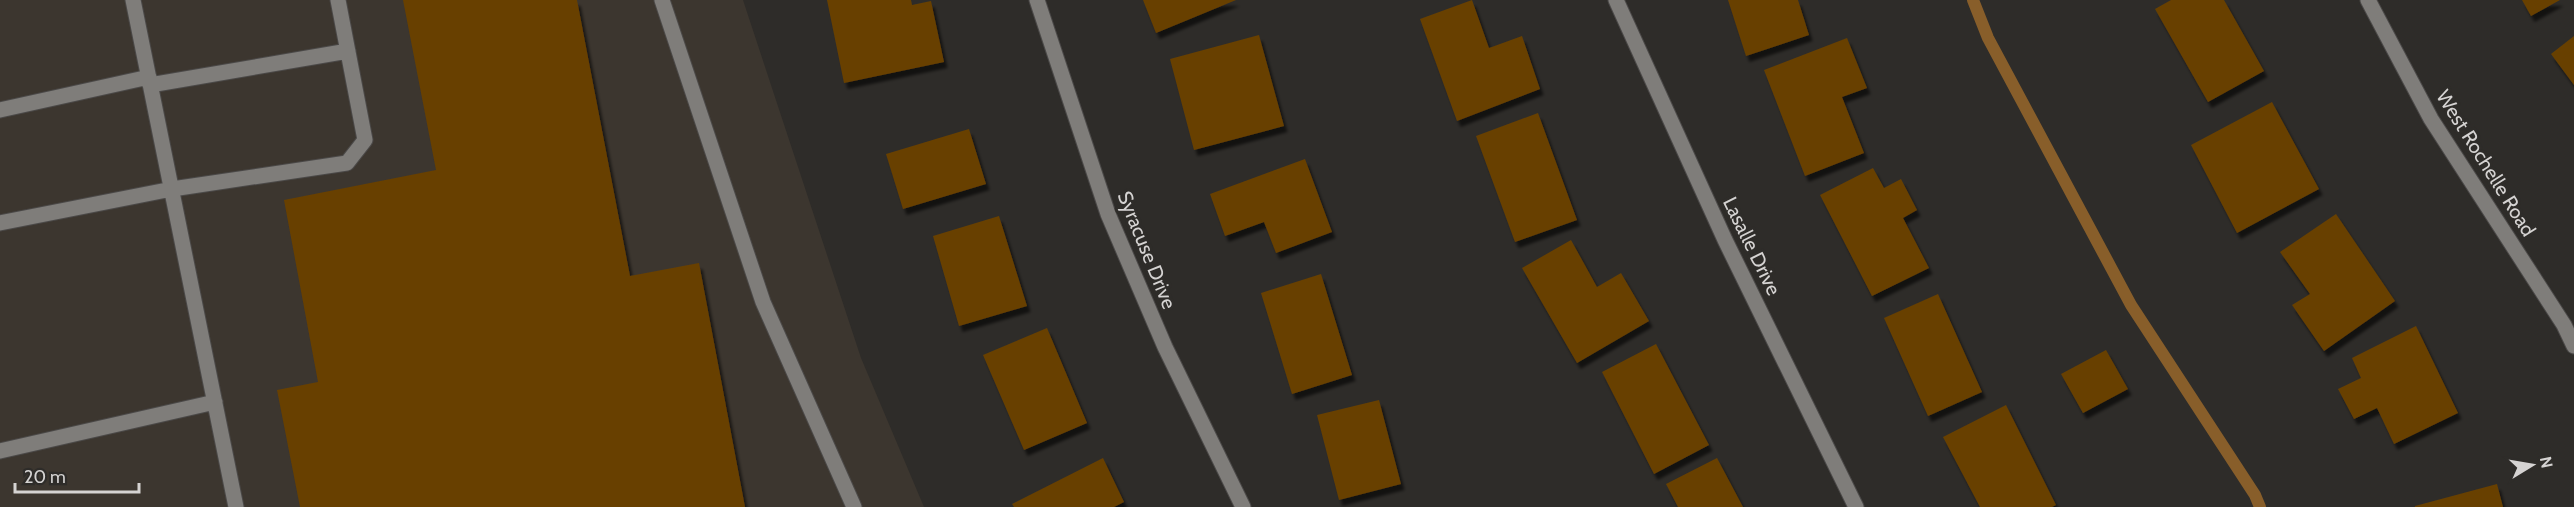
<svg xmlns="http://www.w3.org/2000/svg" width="2574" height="507" font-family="Cabin,sans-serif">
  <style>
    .built { fill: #3c362f }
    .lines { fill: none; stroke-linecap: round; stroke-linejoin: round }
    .stream { stroke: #885e2a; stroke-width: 12 }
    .building { fill: #684003; filter: url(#shadow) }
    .service-casing { stroke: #4b4948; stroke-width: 17 }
    .minor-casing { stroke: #4b4948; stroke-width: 17 }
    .tertiary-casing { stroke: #4b4948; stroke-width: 17 }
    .service { stroke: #7f7d7a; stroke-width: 15 }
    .minor { stroke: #7f7d7a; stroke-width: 15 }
    .tertiary { stroke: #7f7d7a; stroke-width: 15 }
    .labels { text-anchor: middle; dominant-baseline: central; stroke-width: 6; stroke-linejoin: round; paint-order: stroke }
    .street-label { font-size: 20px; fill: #d5d3d2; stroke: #2e2c29 }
  </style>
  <defs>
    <filter id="shadow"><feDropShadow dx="3.5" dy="6" stdDeviation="1.5" flood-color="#0009"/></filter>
  </defs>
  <rect width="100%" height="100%" fill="#2e2c29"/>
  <path class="built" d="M 0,0 L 743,0 L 861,358 L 924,507 L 0,507 Z"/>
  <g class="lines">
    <path class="stream" d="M 1973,0 L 1988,38 L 2131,305 L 2255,495 L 2260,507"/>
  </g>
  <path class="building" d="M 403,0 L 577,0 L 630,276 L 699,263 L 745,507 L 300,507 L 277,390 L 318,382 L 284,200 L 436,170 Z
    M 827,0 L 911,0 L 912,5 L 931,1 L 944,62 L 844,83 Z
    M 1143,0 L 1236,0 L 1156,33 Z
    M 1472,0 L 1489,48 L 1522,36 L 1540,89 L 1457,121 L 1420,19 Z
    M 1728,0 L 1798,0 L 1809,35 L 1746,56 Z
    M 2171,0 L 2224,0 L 2264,71 L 2208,102 L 2155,9 Z
    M 2522,0 L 2560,0 L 2531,16 Z
    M 1259,35 L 1284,126 L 1194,150 L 1170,59 Z
    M 2574,36 L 2574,85 L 2551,54 Z
    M 1847,38 L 1867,88 L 1842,97 L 1864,153 L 1805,176 L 1764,70 Z
    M 2272,102 L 2319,189 L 2237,233 L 2191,145 Z
    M 1538,113 L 1577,220 L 1515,242 L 1476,136 Z
    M 969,129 L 986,184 L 903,209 L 886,154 Z
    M 1305,159 L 1332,232 L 1276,253 L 1264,222 L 1225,236 L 1210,194 Z
    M 1873,168 L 1884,188 L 1901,179 L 1917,210 L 1903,218 L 1929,268 L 1872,296 L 1820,195 Z
    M 2336,214 L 2395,301 L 2324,351 L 2292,305 L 2310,294 L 2280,252 Z
    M 999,216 L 1027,306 L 959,326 L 933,236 Z
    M 1571,240 L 1597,287 L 1621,273 L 1649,321 L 1577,363 L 1522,268 Z
    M 1321,274 L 1352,375 L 1292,394 L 1261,293 Z
    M 1938,294 L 1982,392 L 1928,416 L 1884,318 Z
    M 2416,326 L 2458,413 L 2394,444 L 2377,408 L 2354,419 L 2338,389 L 2361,378 L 2352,358 Z
    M 1047,328 L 1087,423 L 1024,450 L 983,355 Z
    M 1656,344 L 1709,445 L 1654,474 L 1602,372 Z
    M 2106,350 L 2128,389 L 2083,413 L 2061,374 Z
    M 1379,400 L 1401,484 L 1339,500 L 1317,415 Z
    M 2006,405 L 2056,505 L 2052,507 L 1980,507 L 1943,437 Z
    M 1103,458 L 1124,502 L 1114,507 L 1014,507 L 1012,504 Z
    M 1717,458 L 1743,507 L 1678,507 L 1666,484 Z
    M 2497,484 L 2503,507 L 2415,507 L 2415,506 Z"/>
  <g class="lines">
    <defs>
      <path id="service" d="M 133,0 L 236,507
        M 662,0 L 763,302 L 854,507
        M 150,85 L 348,51
        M 0,110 L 149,77
        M 0,223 L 172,189 L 347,163 L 365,140 L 338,0
        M 0,451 L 215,402"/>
      <path id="minor" d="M 1037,0 L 1108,214 L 1165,347 L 1243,507
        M 1616,0 L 1725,240 L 1856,507"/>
      <path id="tertiary" d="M 2368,0 L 2431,119 L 2564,325 L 2574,346"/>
    </defs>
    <use href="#service" class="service-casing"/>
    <use href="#minor" class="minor-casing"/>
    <use href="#tertiary" class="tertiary-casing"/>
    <use href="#service" class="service"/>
    <use href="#minor" class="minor"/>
    <use href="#tertiary" class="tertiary"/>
  </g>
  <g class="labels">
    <g class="street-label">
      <text transform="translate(2486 163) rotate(58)">West Rochelle Road</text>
      <text transform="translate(1752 246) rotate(64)">Lasalle Drive</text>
      <text transform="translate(1147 250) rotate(68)">Syracuse Drive</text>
    </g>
  </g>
  <g transform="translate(2532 465) rotate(79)" stroke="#2e2c29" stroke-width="4.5" paint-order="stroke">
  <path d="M0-4.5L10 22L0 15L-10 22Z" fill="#d5d3d2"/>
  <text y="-9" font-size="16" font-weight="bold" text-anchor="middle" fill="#d5d3d2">N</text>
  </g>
  <path d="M15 483v9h124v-9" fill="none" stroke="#d5d3d2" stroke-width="3"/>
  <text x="24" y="483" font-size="18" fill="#d5d3d2" stroke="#2e2c29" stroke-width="4.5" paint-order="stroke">20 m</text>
</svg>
